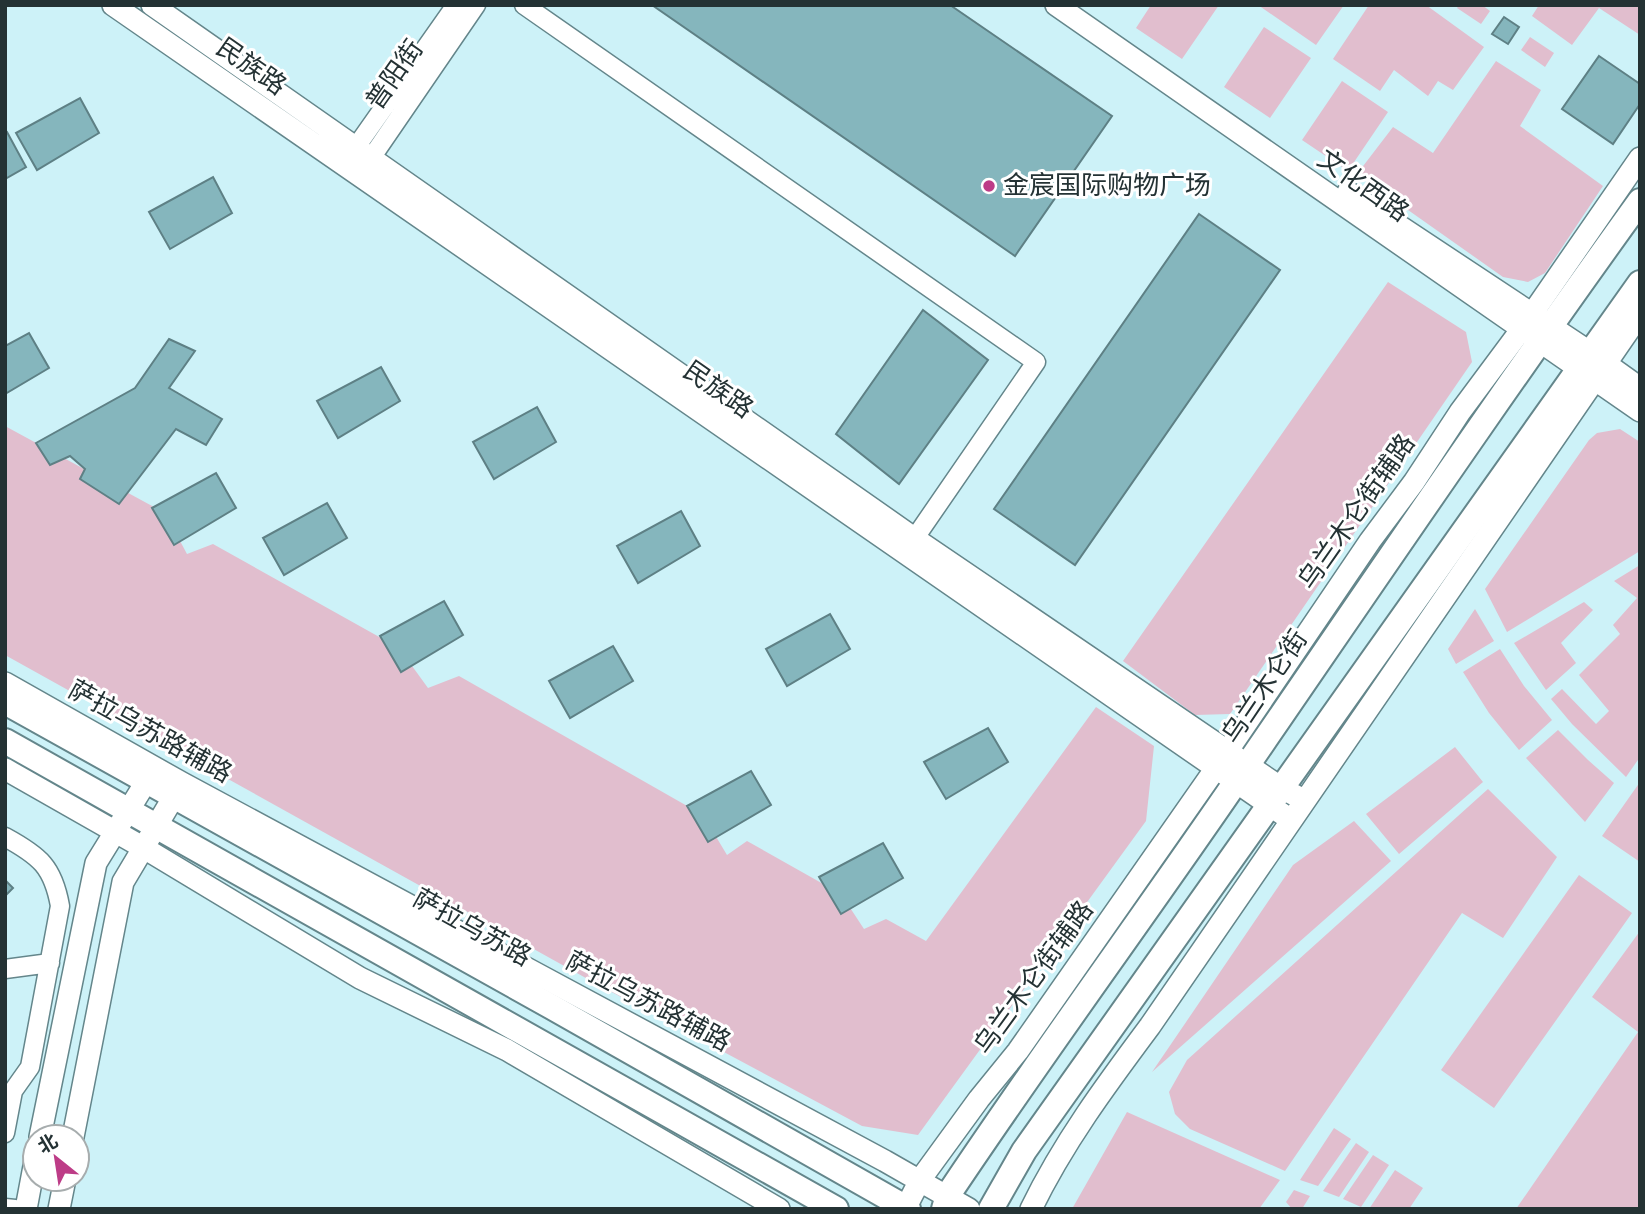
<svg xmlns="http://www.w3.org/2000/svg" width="1645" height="1214" font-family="Signika,'Noto Sans SC',sans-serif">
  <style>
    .green { fill: #e1bece }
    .building { fill: #85b6bd; stroke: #5e8085; stroke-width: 2 }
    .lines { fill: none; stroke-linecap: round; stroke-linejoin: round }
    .minor-casing { stroke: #64868b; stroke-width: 21 }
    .tertiary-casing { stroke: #64868b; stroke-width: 24 }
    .secondary-casing { stroke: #64868b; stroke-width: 28 }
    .minor { stroke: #fff; stroke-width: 18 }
    .tertiary { stroke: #fff; stroke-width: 21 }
    .secondary { stroke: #fff; stroke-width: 24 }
    .poi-dot { fill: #bd3c87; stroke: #fff; stroke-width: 2.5 }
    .labels { text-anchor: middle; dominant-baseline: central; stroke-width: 6; stroke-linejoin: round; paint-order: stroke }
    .street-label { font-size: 26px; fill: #243234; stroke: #fff }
    .poi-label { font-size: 26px; fill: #243234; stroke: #fff; text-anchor: start }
  </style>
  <rect width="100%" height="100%" fill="#cdf2f8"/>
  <path class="green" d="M 1151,5 L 1219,5 L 1182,59 L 1136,28 Z
    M 1258,5 L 1344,5 L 1316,45 Z
    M 1369,5 L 1426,5 L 1484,47 L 1453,90 L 1438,81 L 1428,96 L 1394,70 L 1380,91 L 1333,59 Z
    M 1459,5 L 1482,5 L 1490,11 L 1481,24 L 1457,8 Z
    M 1539,5 L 1640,5 L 1640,35 L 1599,8 L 1572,45 L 1532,16 Z
    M 1264,27 L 1311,58 L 1270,118 L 1224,87 Z
    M 1530,37 L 1554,53 L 1545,67 L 1521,50 Z
    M 1496,61 L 1541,90 L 1520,126 L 1603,186 L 1545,273 L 1528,282 L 1503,277 L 1357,174 L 1393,127 L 1433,153 Z
    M 1342,81 L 1388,112 L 1348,171 L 1302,140 Z
    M 1388,282 L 1466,332 L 1472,362 L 1230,714 L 1195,715 L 1123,661 Z
    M 5,426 L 165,513 L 187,554 L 213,544 L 399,648 L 428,688 L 459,676 L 703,815 L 727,855 L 747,841 L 841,894 L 864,929 L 886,919 L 926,941 L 1096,707 L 1154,746 L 1146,821 L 918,1135 L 862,1126 L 593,982 L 5,655 Z
    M 1620,429 L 1640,442 L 1640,551 L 1507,632 L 1485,589 L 1589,440 L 1597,433 Z
    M 1640,565 L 1640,757 L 1626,777 L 1572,724 L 1551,699 L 1562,689 L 1596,724 L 1609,711 L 1579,675 L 1620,634 L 1613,625 L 1637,598 L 1614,581 Z
    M 1584,602 L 1593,610 L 1561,643 L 1576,663 L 1546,690 L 1514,643 Z
    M 1475,609 L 1494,641 L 1456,664 L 1448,649 Z
    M 1500,649 L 1524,686 L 1552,720 L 1519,750 L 1489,713 L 1463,672 Z
    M 1558,730 L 1588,760 L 1614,783 L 1585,822 L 1526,758 Z
    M 1455,747 L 1483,782 L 1399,854 L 1366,814 Z
    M 1640,782 L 1640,862 L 1602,836 Z
    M 1488,789 L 1557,857 L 1503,938 L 1462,913 L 1285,1171 L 1190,1129 L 1175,1114 L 1169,1092 L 1187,1060 Z
    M 1354,821 L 1391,861 L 1152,1072 L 1293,865 Z
    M 1579,875 L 1632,913 L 1494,1108 L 1441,1070 Z
    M 1640,931 L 1640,1209 L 1516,1209 L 1638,1032 L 1592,997 Z
    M 1127,1112 L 1280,1180 L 1259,1209 L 1072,1209 Z
    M 1334,1128 L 1351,1139 L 1318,1186 L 1300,1180 Z
    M 1356,1143 L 1369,1152 L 1339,1197 L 1323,1191 Z
    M 1373,1155 L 1389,1165 L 1361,1207 L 1343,1199 Z
    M 1395,1170 L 1423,1188 L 1409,1209 L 1369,1209 Z
    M 1294,1190 L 1310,1196 L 1302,1209 L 1292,1209 L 1286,1202 Z"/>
  <path class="building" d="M 652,5 L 950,5 L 1112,116 L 1015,256 Z
    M 1504,17 L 1519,27 L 1508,44 L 1492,34 Z
    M 1599,56 L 1640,84 L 1640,104 L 1613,144 L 1562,109 Z
    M 80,98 L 99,133 L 37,170 L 16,133 Z
    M 7,132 L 26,167 L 5,179 L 5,133 Z
    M 213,177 L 232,213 L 170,249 L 149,212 Z
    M 1199,214 L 1280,270 L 1075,565 L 994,509 Z
    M 923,310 L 988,360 L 899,484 L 836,434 Z
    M 29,333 L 49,368 L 5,394 L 5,346 Z
    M 169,339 L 195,351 L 169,388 L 222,419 L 206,445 L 176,429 L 119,504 L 80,479 L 85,469 L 70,456 L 50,465 L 36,443 L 135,388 Z
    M 381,367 L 400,401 L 338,438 L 317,401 Z
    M 537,407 L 556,442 L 494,479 L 473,442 Z
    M 216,473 L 236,508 L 174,545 L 152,508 Z
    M 327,503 L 347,538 L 284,575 L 263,538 Z
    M 681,511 L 700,546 L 638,583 L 617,546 Z
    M 444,601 L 463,635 L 401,672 L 380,636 Z
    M 830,614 L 850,649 L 787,686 L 766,649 Z
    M 613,646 L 633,681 L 570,718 L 549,681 Z
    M 988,728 L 1008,762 L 946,799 L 924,762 Z
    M 751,771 L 771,805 L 708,842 L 687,806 Z
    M 883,843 L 903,878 L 841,914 L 819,877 Z
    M 5,880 L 13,888 L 5,896 Z"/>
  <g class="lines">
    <defs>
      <path id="minor" d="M 524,5 L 1036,362 L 908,548
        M 349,157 L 456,5
        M 365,167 L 476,5
        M 5,837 C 40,856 53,867 60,906 L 30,1067 L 13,1091 L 5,1133
        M 5,969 L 50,963
        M 5,1208 L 15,1209"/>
      <path id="tertiary" d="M 113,5 L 1291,820
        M 152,5 L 914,538 L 1283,789 L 1304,800
        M 1056,5 L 1640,411
        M 1348,192 L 1591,353 L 1640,388
        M 5,683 L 182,783 L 885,1161 L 969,1209
        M 5,769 L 144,848 L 360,978 L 507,1050 L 779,1209
        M 40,1137 L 96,863 L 154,769
        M 73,1137 L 123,882 L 182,783
        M 26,1209 L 35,1161
        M 59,1209 L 65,1179
        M 905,1209 L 920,1180 L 979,1099 L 1018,1051 L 1216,768 L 1370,541 L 1414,482 L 1460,412 L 1521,330 L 1640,158
        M 1031,1209 C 1063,1143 1106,1085 1150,1026 L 1640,314"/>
      <path id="secondary" d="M 5,702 L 552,1007 L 908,1209
        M 5,741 L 836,1209
        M 944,1209 L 948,1195 C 1040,1057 1139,923 1233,786 C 1368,590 1501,393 1640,201
        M 991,1209 L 1024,1151 L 1640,283"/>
    </defs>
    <use href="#minor" class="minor-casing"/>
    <use href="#tertiary" class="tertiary-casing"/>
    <use href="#secondary" class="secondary-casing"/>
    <use href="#minor" class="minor"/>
    <use href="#tertiary" class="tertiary"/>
    <use href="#secondary" class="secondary"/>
  </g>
  <circle class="poi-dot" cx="989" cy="186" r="7"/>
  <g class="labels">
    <g class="street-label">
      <text transform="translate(251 67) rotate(35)">民族路</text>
      <text transform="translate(395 75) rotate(-55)">普阳街</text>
      <text transform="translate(1363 186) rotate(35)">文化西路</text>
      <text transform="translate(718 390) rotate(35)">民族路</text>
      <text transform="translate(1357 512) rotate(-55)">乌兰木仑街辅路</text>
      <text transform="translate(1265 687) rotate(-56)">乌兰木仑街</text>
      <text transform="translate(150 732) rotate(29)">萨拉乌苏路辅路</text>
      <text transform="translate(472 928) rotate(29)">萨拉乌苏路</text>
      <text transform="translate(1034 978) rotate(-54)">乌兰木仑街辅路</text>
      <text transform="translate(648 1002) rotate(28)">萨拉乌苏路辅路</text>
    </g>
    <g class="poi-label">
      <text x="1003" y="186">金宸国际购物广场</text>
    </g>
  </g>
  <rect width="1645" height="1214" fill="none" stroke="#243234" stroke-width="14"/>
  <g transform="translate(56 1158) rotate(330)"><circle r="33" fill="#ffffff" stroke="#a7adae" stroke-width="2"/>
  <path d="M0-5L12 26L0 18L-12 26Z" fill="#bd3c87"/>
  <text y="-10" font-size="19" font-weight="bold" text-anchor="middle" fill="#243234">北</text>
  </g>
</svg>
